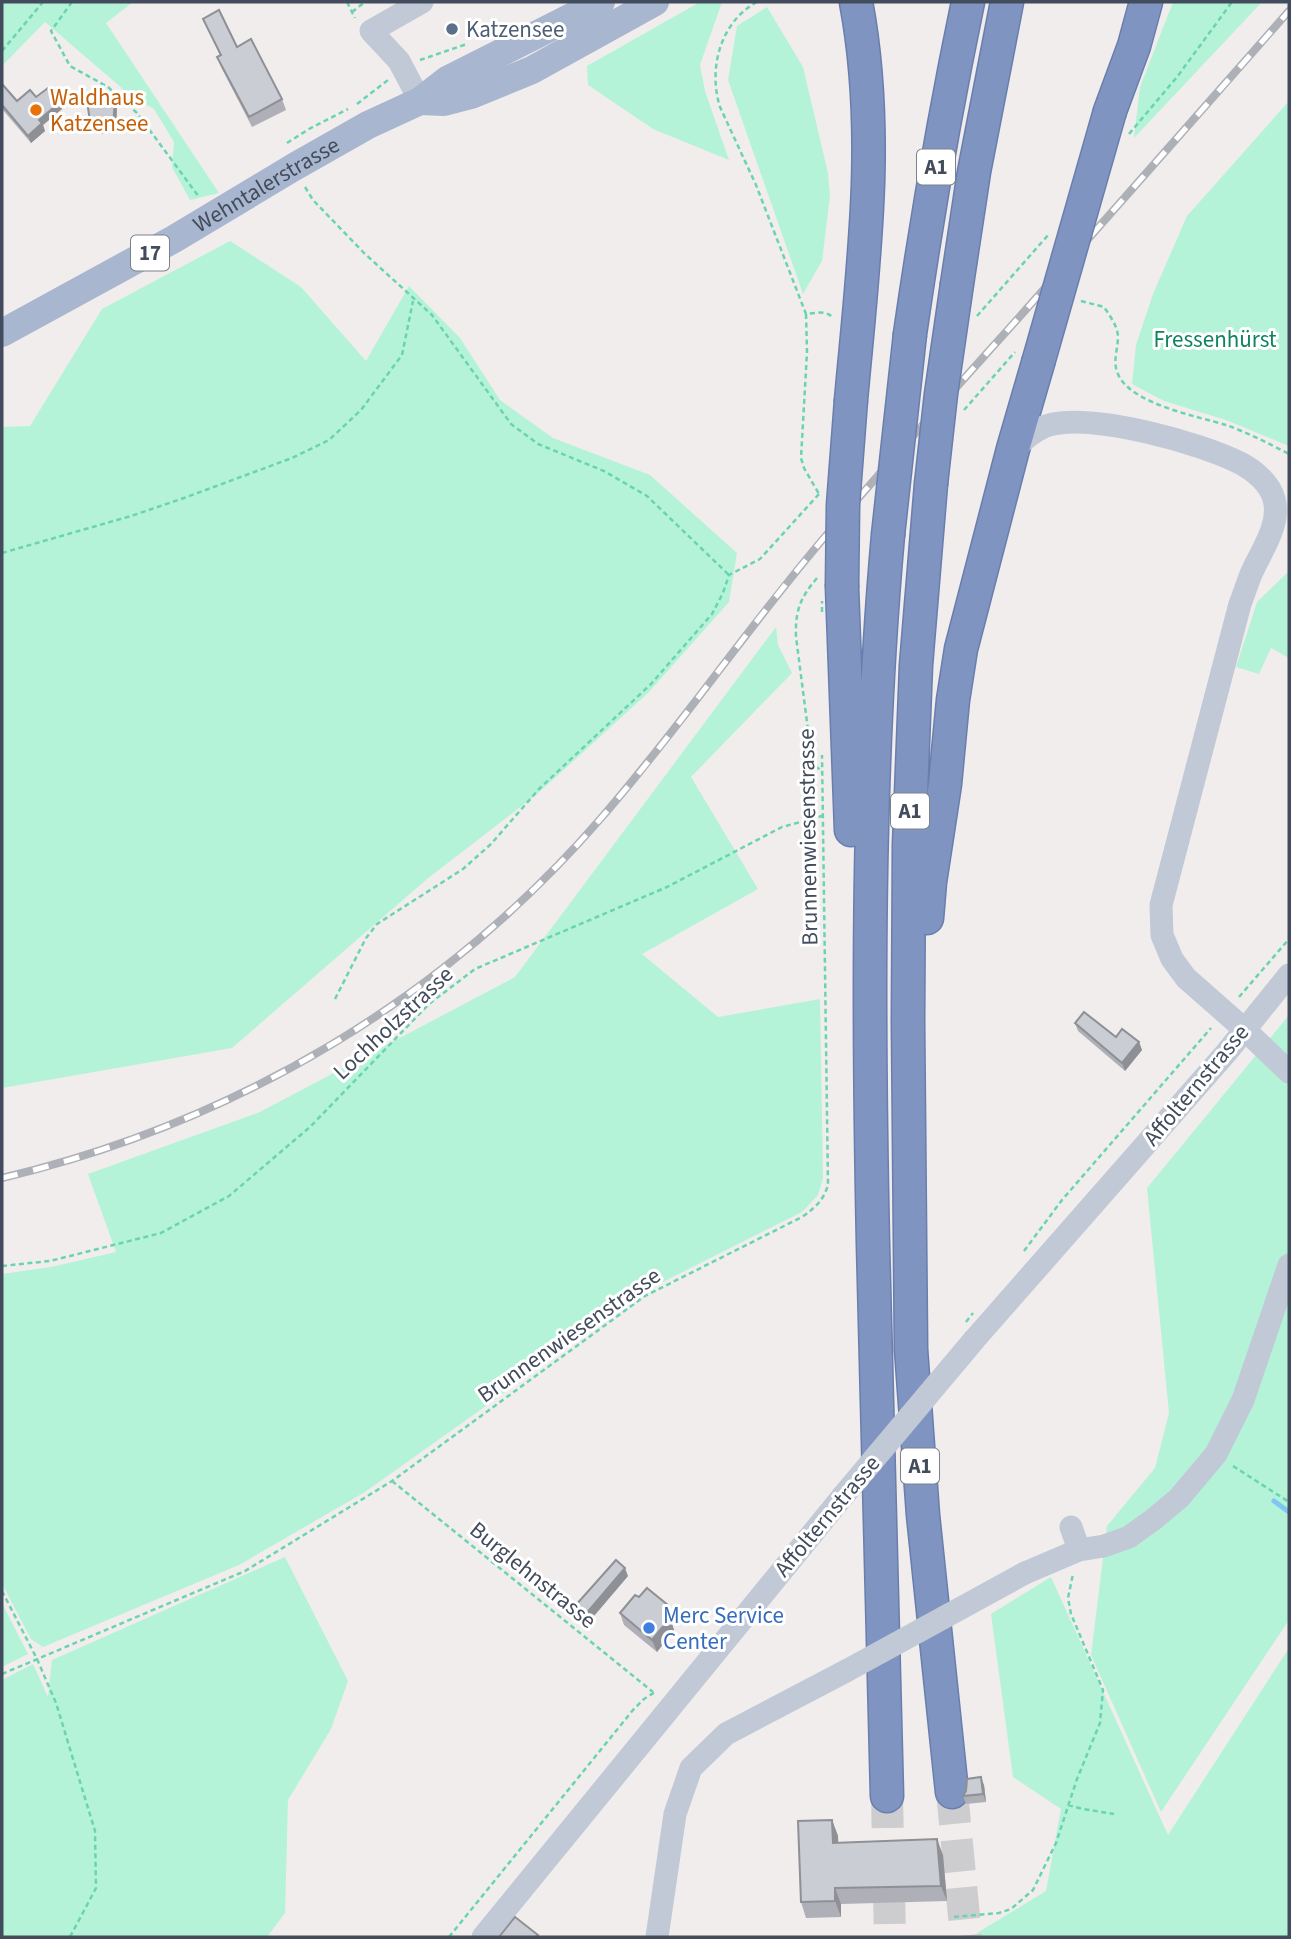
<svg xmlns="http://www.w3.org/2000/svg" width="1291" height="1939" font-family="'Source Sans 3',sans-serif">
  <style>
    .green { fill: #b5f3d8 }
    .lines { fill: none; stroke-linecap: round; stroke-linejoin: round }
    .stream { stroke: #7ec7f4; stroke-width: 5 }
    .highway-tunnel { stroke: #cdcdcf; stroke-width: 32; stroke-dasharray: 32 16; stroke-linecap: butt }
    .highway-casing { stroke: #6a7ead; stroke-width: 35 }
    .path { stroke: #6ad4b2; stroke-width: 2.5; stroke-dasharray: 5 3.5; stroke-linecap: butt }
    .minor { stroke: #c1c9d6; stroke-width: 23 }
    .major { stroke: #a9b6cf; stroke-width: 28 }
    .highway { stroke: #7f94c1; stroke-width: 32 }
    .rail-casing { stroke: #aeb0b8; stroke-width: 8 }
    .rail { stroke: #fff; stroke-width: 5; stroke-dasharray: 16; stroke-linecap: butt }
    .highway-bridge-casing { stroke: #6a7ead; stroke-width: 35; stroke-linecap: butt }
    .path-bridge { stroke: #6ad4b2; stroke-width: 2.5; stroke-dasharray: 5 3.5; stroke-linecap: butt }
    .minor-bridge { stroke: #c1c9d6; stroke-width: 23 }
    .highway-bridge { stroke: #7f94c1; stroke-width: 32 }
    .wall { fill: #afb0b7 }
    .shaded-wall { fill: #8e9095 }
    .building { fill: #cbcdd5; stroke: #8e9095; stroke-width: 2 }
    .service-dot { fill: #5c6f8a; stroke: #fff; stroke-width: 2.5 }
    .food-dot { fill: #e8710a; stroke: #fff; stroke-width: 2.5 }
    .shop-dot { fill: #3f7fe0; stroke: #fff; stroke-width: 2.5 }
    .labels { text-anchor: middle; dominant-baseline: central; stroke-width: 6; stroke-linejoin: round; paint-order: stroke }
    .shield { fill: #fff; stroke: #7b828d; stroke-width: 2 }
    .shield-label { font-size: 21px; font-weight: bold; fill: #434c5c }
    .service-label { font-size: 23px; fill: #4e5e75; stroke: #fff; text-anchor: start }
    .food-label { font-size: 23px; fill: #c56008; stroke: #fff; text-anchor: start }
    .street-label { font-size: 23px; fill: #434c5c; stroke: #fff }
    .park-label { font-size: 23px; fill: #0e835d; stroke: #fff }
    .shop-label { font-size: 23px; fill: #366cbe; stroke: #fff; text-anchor: start }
  </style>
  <rect width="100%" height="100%" fill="#f0edec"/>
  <path class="green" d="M 2,2 L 133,2 L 106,23 L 219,193 L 190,200 L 172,167 L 174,142 L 154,109 L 131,96 L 45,22 L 2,66 Z
    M 700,2 L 722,2 L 700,65 L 705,91 L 729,160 L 653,129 L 588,85 L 587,66 Z
    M 1173,2 L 1262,2 L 1134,138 L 1140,87 Z
    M 767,7 L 803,67 L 828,173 L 830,196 L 822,261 L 803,294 L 728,80 L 737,26 Z
    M 1289,101 L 1289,446 L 1226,420 L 1164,401 L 1132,384 L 1136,345 L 1153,294 L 1187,216 Z
    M 230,241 L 301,287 L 366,361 L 409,286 L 460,338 L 500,400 L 553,438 L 650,475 L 737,553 L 729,602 L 648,693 L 536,795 L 427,879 L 232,1048 L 2,1088 L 2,427 L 30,426 L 102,309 Z
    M 1289,571 L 1289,658 L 1271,648 L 1259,674 L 1236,667 L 1257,602 Z
    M 776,627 L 778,645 L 792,673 L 691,777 L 758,889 L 642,954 L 718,1017 L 820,999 L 823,1179 L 818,1195 L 802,1212 L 633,1297 L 493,1401 L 365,1492 L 239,1565 L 43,1647 L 31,1639 L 2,1584 L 2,1274 L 51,1267 L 116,1252 L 88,1174 L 260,1112 L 515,977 Z
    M 1289,1015 L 1289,1620 L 1161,1812 L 1091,1655 L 1107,1526 L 1155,1468 L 1169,1413 L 1147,1188 Z
    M 285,1557 L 348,1681 L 331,1729 L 288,1800 L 285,1913 L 267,1937 L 2,1937 L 2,1680 L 33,1664 L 48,1697 L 52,1660 Z
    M 1051,1577 L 1168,1835 L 1289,1648 L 1289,1937 L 977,1937 L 977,1933 L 1046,1891 L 1061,1809 L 1013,1777 L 991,1614 Z
    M 2,1603 L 28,1654 L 2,1667 Z"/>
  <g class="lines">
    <path class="stream" d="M 1274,1501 L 1289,1512"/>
    <path class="highway-tunnel" d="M 952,1792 L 966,1937
      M 887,1796 L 890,1937"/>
    <defs>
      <path id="highway" d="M 1110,111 L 1134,46 L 1146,2
        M 957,284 L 974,172 L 1007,2
        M 910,334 C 926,223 945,112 968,2
        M 851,400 C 863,267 881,134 856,2
        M 931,484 L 916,665 L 909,845 L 908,1021 L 911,1349 L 923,1515 L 952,1792
        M 842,587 L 851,830
        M 927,918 L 930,882 L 945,784 L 953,700 L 961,649 L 1013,449 L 1038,363
        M 887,1796 C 882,1612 877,1428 873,1244 C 868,1007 867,771 888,535"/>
    </defs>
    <use href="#highway" class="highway-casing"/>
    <path class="path" d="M 72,2 L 51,31 L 70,66 L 108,87 L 137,113 L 199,197
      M 347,2 L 355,18
      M 757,2 C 720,22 708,69 720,107 L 756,185 L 806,314 C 815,313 827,310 833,318
      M 352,12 L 365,2
      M 2,51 L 43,2
      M 420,60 L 467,44
      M 357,104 L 388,80
      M 1129,134 L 1177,77 L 1232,2
      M 287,143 L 309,129 L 348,109
      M 305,187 L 313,200 L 364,253 L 432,315 L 511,424 L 538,444 L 604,471 L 647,496 L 729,575
      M 1081,301 L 1104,307 C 1110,316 1117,325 1118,336 C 1118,352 1111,363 1120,378 C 1137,405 1196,416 1226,425 C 1246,432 1270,444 1289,454
      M 806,314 L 807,352 L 801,458 L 804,468 L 819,494
      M 977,316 L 1049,234
      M 964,410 L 1015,352
      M 2,553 L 131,516 L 184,498 L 292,458 L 329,440 L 361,410 L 402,355 L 413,301
      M 817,578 C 800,598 795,611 796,637 L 811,753 L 815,765 L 821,771
      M 1239,997 L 1289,939
      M 335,999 L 366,938 L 377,924 L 463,869 L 491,844 L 539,789 L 651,684 L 712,614 L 723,593 L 729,575 L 760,559 L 819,494
      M 1024,1251 L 1062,1200 L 1211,1028
      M 2,1266 L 50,1261 L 161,1233 L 229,1196 L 310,1127 L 429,1004 L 475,969 L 667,887 L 782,827 L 822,816
      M 1233,1466 L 1289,1502
      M 392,1481 L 653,1692
      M 2,1591 L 37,1659 L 56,1703 L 95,1831 L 96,1888 L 70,1937
      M 2,1674 L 245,1571 L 392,1481 L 645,1296 L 802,1217 C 816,1207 823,1201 828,1185 L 822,755
      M 1068,1805 L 1083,1809 L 1114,1814
      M 954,1917 L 999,1913 L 1011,1909 L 1033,1890 L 1056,1843 L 1077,1779 L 1100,1723 L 1103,1690 L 1071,1614 L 1068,1598 L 1073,1574
      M 449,1937 L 633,1710 L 644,1699 L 655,1692"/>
    <path class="minor" d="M 420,101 L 399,61 L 371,31 L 422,2
      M 1013,449 C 1024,440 1035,429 1049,425 C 1093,413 1202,443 1242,464 C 1255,471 1270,484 1274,499 C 1281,525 1261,551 1251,574 C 1247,584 1244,594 1240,604 L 1161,905 L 1162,935 L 1172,959 L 1186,978 L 1244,1029 L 1289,1072
      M 974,1340 L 1226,1053 L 1289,975
      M 1071,1527 L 1079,1550
      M 1025,1573 L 1079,1550 L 1104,1546 L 1129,1537 L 1154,1519 L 1179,1498 L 1216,1454 L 1243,1400 L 1289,1265
      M 483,1937 L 843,1496
      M 657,1937 L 675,1814 L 691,1768 L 726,1734 L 846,1671"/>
    <g class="major">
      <path d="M 420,101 L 444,102 L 471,95 L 532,70 L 655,2"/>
      <path id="s1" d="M 2,333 L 174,239 L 294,167 L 368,125 L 420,101 L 447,80 L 601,2"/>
    </g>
    <use href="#highway" class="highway"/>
    <defs>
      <path id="rail" d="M 2,1178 C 235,1123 445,999 602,817 C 682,725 750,624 829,532 C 895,455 963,380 1030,305 C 1116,207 1203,109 1289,11"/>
    </defs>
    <use href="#rail" class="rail-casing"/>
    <use href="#rail" class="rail"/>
    <defs>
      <path id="highway-bridge" d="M 1038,363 L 1110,111
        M 931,484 L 941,394 L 957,284
        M 888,535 L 910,334
        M 842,587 L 843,505 L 851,400"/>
    </defs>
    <use href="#highway-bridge" class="highway-bridge-casing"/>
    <path class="path-bridge" d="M 822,612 L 822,601
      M 966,1322 L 973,1313"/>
    <path class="minor-bridge" d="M 843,1496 L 974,1340
      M 846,1671 L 1025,1573"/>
    <use href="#highway-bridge" class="highway-bridge"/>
  </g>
  <path class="wall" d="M 203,19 L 237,47 L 282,99 L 286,110 L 252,127 L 221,67 L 217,57 L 220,55 Z
    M 2,84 L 17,101 L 36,97 L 62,109 L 43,125 L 45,131 L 31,143 L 2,109 Z
    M 117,106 L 116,133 L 102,134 L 92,128 L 90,121 Z
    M 1075,1023 L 1116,1037 L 1139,1042 L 1142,1050 L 1125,1071 L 1078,1031 Z
    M 628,1576 L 588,1623 L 578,1615 L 575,1606 Z
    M 620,1613 L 673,1618 L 671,1621 L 674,1630 L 657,1652 L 624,1625 Z
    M 984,1785 L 986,1802 L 966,1804 L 963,1796 Z
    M 832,1820 L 838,1836 L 838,1842 L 943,1855 L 947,1901 L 841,1904 L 841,1917 L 806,1918 L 801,1902 Z"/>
  <path class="shaded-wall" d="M 115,100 L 117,106 L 116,133 L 113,126 Z
    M 60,102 L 62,109 L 43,125 L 45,131 L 31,143 L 28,136 L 39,120 Z
    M 1139,1042 L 1142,1050 L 1125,1071 L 1122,1063 Z
    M 625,1568 L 628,1576 L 588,1623 L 585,1615 Z
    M 669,1606 L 673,1618 L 671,1621 L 674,1630 L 657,1652 L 652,1640 L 663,1613 Z
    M 981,1777 L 984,1785 L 986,1802 L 983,1794 Z
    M 832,1820 L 838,1836 L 839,1859 L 833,1843 Z
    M 937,1839 L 943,1855 L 947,1901 L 941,1886 Z
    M 835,1888 L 841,1904 L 841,1917 L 835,1901 Z"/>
  <path class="building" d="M 219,10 L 237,47 L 251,39 L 282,99 L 249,117 L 217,57 L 221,55 L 203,19 Z
    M 2,84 L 17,101 L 30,90 L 36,97 L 48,88 L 60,102 L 39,120 L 42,123 L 28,136 L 2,105 Z
    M 102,97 L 115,100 L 113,126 L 100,127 L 90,121 L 88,108 L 93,98 Z
    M 1084,1012 L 1116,1037 L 1122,1029 L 1139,1042 L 1122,1063 L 1075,1023 Z
    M 616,1560 L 625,1568 L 585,1615 L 575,1606 Z
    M 647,1588 L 669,1606 L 663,1613 L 670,1618 L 652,1640 L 620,1613 L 635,1595 L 639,1597 Z
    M 981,1777 L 983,1794 L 963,1796 L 966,1791 L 967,1779 Z
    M 832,1820 L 833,1843 L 937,1839 L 941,1886 L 835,1888 L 835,1901 L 801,1902 L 798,1821 Z
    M 515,1917 L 538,1935 L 536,1937 L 499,1937 Z"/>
  <circle class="service-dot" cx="452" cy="29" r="7"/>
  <circle class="food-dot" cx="36" cy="110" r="7"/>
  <circle class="shop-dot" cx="649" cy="1628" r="7"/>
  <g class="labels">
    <g class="shield">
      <rect x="917" y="149.5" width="38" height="35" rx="5"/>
      <rect x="131" y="235.5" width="38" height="35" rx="5"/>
      <rect x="891" y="793.5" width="38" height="35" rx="5"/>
      <rect x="901" y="1448.5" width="38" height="35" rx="5"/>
    </g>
    <g class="shield-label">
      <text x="936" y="167">A1</text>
      <text x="150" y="253">17</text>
      <text x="910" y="811">A1</text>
      <text x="920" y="1466">A1</text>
    </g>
    <g class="service-label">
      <text x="466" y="29">Katzensee</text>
    </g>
    <g class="food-label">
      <text x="50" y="97">Waldhaus<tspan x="50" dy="26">Katzensee</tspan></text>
    </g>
    <g class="street-label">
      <text stroke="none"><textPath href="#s1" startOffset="303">Wehntalerstrasse</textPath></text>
      <text transform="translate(808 837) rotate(-91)">Brunnenwiesenstrasse</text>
      <text transform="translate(393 1023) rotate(-43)">Lochholzstrasse</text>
      <text transform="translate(1196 1085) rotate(-50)">Affolternstrasse</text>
      <text transform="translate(569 1335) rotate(-35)">Brunnenwiesenstrasse</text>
      <text transform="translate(827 1516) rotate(-50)">Affolternstrasse</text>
      <text transform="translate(533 1575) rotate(39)">Burglehnstrasse</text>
    </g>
    <g class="park-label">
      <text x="1215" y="339">Fressenhürst</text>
    </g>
    <g class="shop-label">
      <text x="663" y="1615">Merc Service<tspan x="663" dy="26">Center</tspan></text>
    </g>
  </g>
  <rect width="1291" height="1939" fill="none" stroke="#434c5c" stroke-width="7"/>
</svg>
